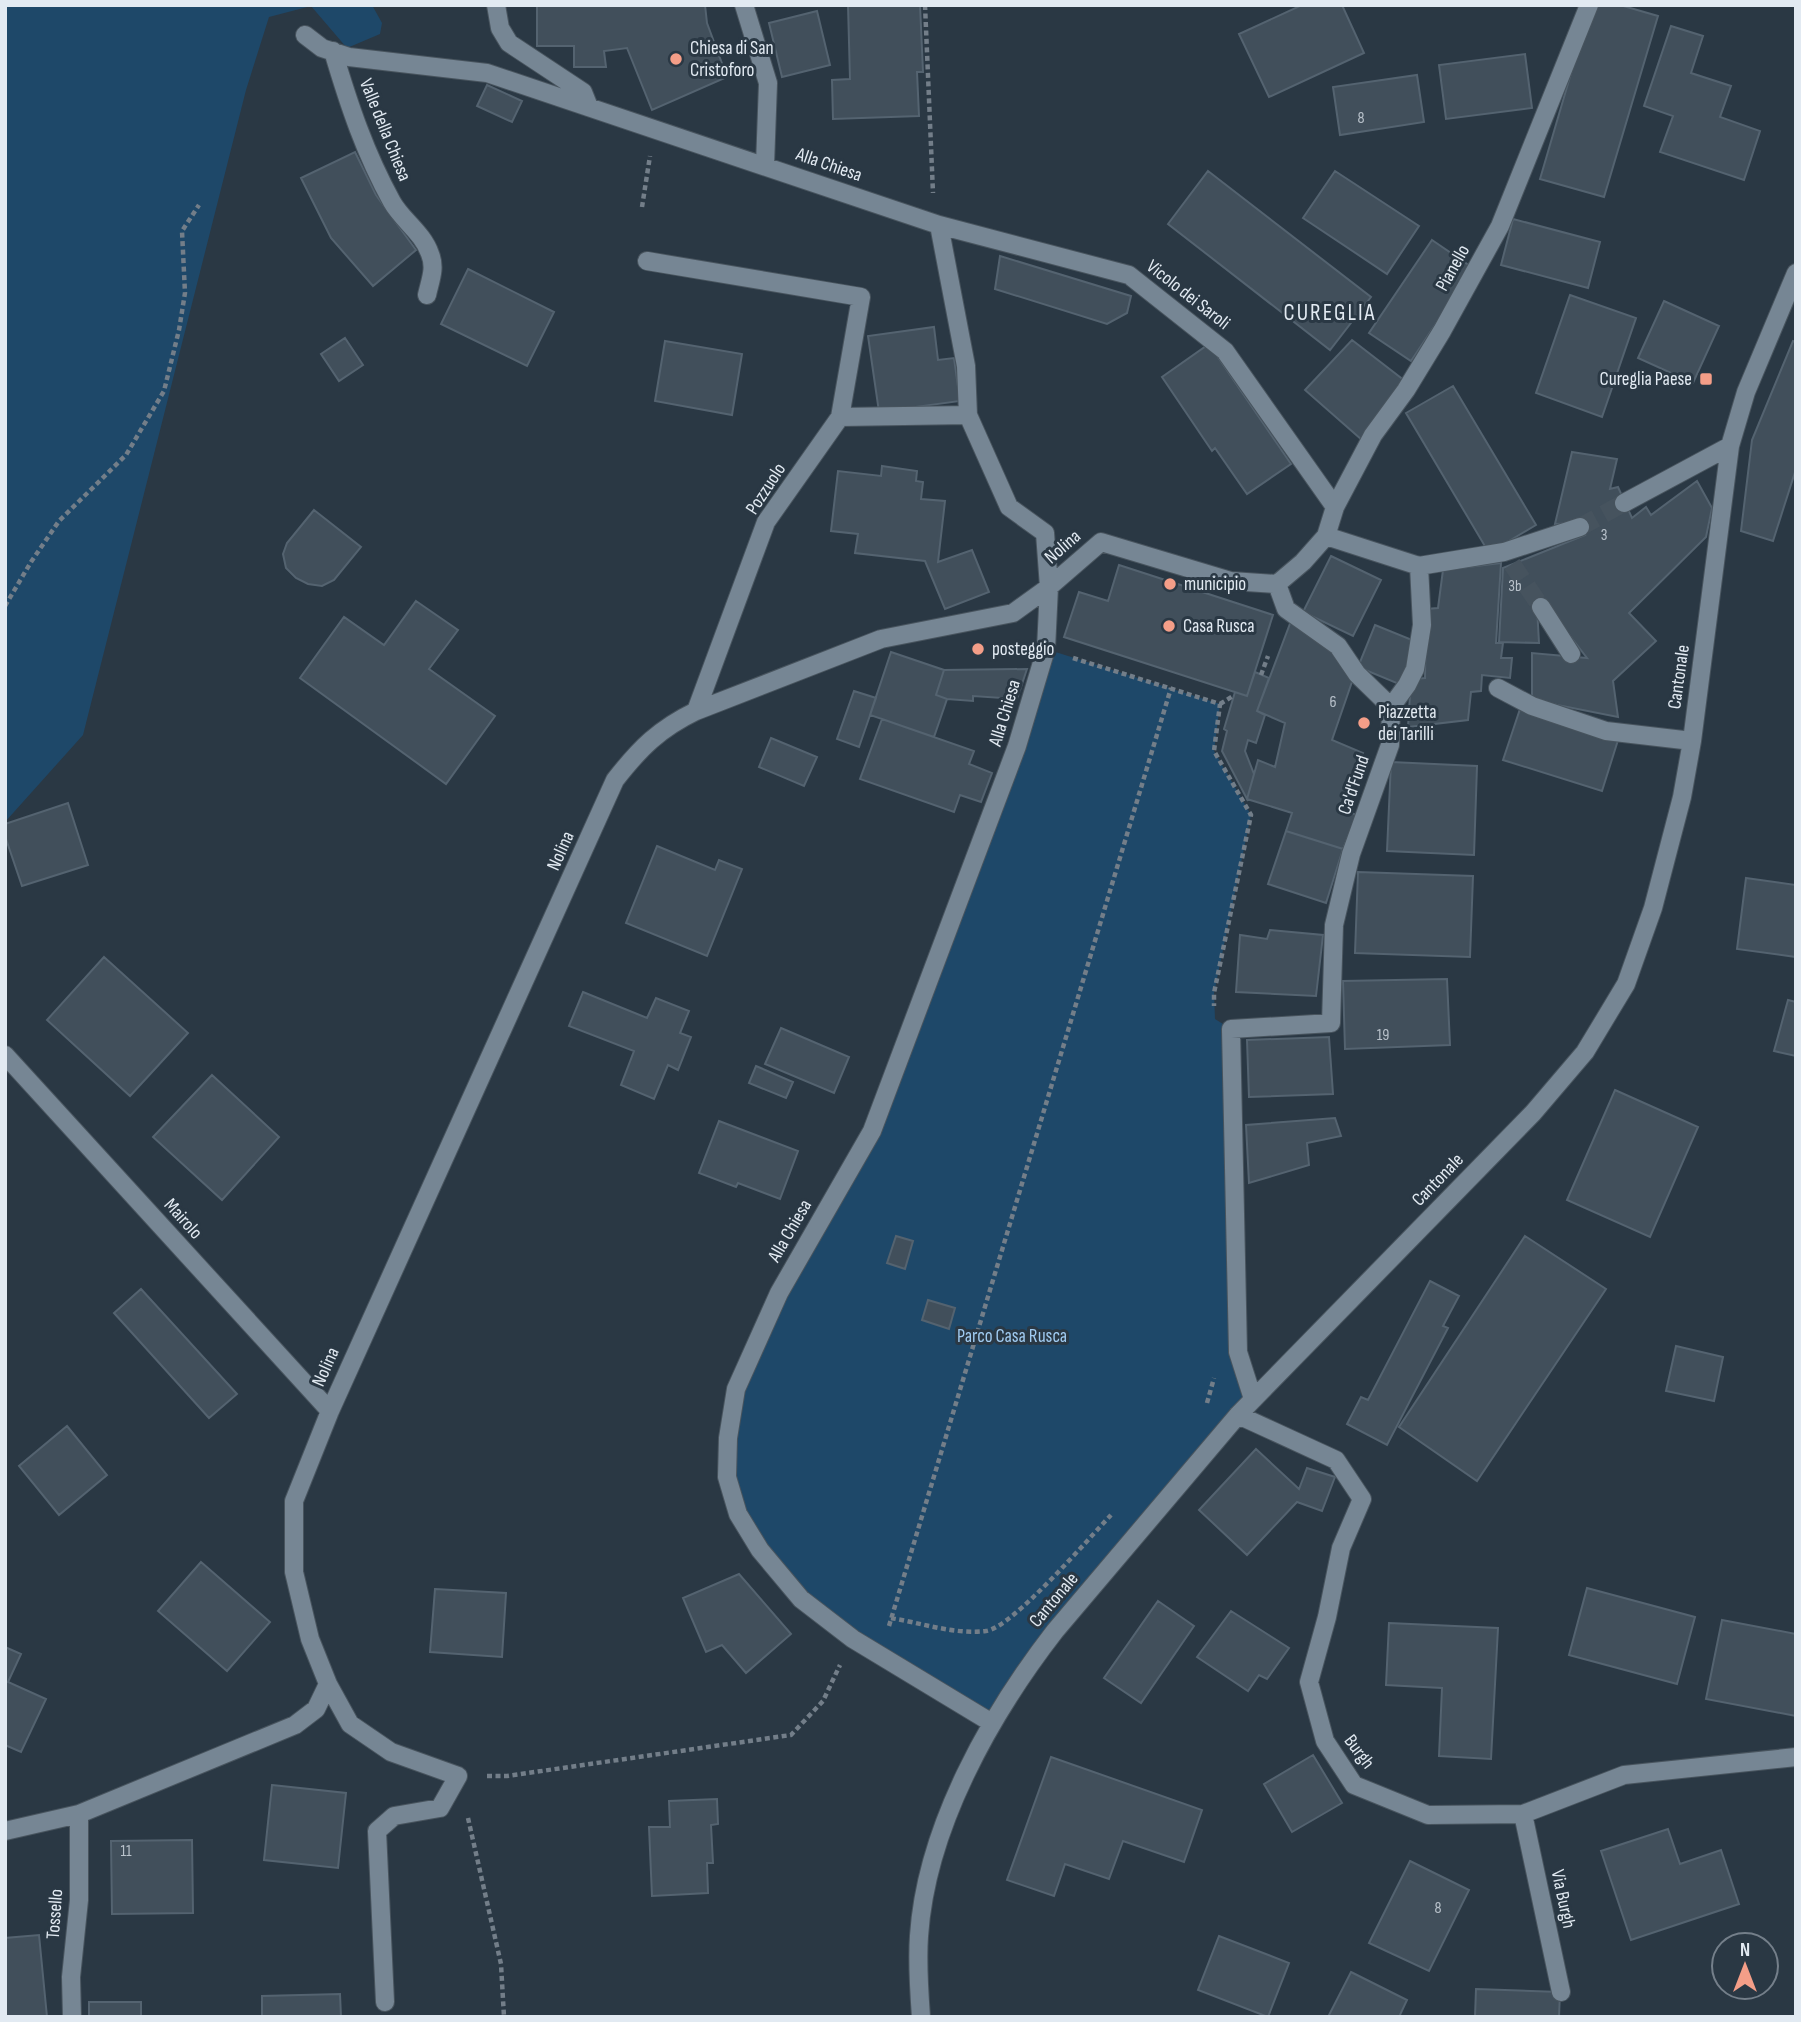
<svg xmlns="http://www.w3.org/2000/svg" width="1801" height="2022" font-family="'Sofia Sans Condensed',sans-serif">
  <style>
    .green { fill: #1e4869 }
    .building { fill: #414f5b; stroke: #546370; stroke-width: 2 }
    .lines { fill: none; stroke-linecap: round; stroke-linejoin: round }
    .minor-tunnel { stroke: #46535e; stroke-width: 18; stroke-dasharray: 18 9; stroke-linecap: butt }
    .minor-casing { stroke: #48545e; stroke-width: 20 }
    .path { stroke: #737e89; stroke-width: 4.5; stroke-dasharray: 5 3.5; stroke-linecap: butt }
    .minor { stroke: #768694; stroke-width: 18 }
    .poi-dot { fill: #f49e88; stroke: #2a3844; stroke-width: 2.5 }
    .labels { text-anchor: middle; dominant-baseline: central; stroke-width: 6; stroke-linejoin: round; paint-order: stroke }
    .number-label { font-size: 16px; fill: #bac3cc }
    .poi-label { font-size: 19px; fill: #e2eaf2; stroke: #2a3844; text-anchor: start }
    .street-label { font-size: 19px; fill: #e2eaf2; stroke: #2a3844 }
    .park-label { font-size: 19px; fill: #a0cbf1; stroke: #2a3844 }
    .quarter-label { font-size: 23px; letter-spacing: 2px; fill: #e2eaf2; stroke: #2a3844 }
  </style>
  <rect width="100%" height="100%" fill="#2a3844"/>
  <path class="green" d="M 5,5 L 372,5 L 382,23 L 380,34 L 347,48 L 311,6 L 269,17 L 246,90 L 83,735 L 5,822 Z
    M 1046,649 L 1220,704 L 1214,751 L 1251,815 L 1214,993 L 1215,1019 L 1231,1029 L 1238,1351 L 1253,1399 L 992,1723 L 801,1599 L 738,1514 L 728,1438 L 736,1389 L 872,1131 Z"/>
  <path class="building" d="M 537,5 L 705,5 L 707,23 L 727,77 L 652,110 L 627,48 L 604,51 L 606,67 L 574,67 L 574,46 L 537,46 Z
    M 848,5 L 920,5 L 923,72 L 917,72 L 919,116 L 833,119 L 832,80 L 850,79 Z
    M 1302,5 L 1342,5 L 1364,53 L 1269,97 L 1239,34 Z
    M 1591,5 L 1620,5 L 1658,16 L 1604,197 L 1540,179 Z
    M 817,11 L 830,65 L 782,77 L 769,23 Z
    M 1671,26 L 1703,36 L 1691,73 L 1731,86 L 1720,117 L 1760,131 L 1744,180 L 1660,152 L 1673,116 L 1644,106 Z
    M 1525,54 L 1532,108 L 1446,119 L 1439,65 Z
    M 1417,75 L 1424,122 L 1340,135 L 1333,87 Z
    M 487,85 L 522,101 L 512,122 L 477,106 Z
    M 355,152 L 376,195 L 416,250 L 373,286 L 331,238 L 301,178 Z
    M 1208,171 L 1371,297 L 1330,350 L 1168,224 Z
    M 1335,171 L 1419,226 L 1387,274 L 1303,218 Z
    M 1513,219 L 1600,242 L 1588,288 L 1501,265 Z
    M 1432,240 L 1473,268 L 1411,361 L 1369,333 Z
    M 1000,256 L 1131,296 L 1127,313 L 1107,324 L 995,289 Z
    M 468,269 L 554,312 L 527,366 L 441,324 Z
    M 1570,295 L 1636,318 L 1602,417 L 1536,393 Z
    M 1664,301 L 1719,326 L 1693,383 L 1638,358 Z
    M 934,327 L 938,360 L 954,358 L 960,401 L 879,412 L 868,336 Z
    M 345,338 L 363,365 L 339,381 L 321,354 Z
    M 1352,340 L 1405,381 L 1362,440 L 1305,390 Z
    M 665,341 L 742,354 L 732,415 L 655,401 Z
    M 1793,341 L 1796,342 L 1796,469 L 1773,541 L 1741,531 L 1752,440 Z
    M 1209,344 L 1291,464 L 1247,494 L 1215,448 L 1212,451 L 1162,377 Z
    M 1453,386 L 1536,525 L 1489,553 L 1406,413 Z
    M 1572,452 L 1617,459 L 1610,489 L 1618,487 L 1632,518 L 1646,507 L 1651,515 L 1697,481 L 1712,508 L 1706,537 L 1629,613 L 1656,641 L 1613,681 L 1618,717 L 1532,700 L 1532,653 L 1587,658 L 1546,605 L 1537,607 L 1539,643 L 1499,642 L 1503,568 L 1585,535 L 1577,523 L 1555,524 Z
    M 882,466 L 917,471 L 916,481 L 923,482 L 921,499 L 945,501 L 938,562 L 972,550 L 989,592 L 945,609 L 925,561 L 855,553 L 858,534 L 831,531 L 838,471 L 881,476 Z
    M 314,510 L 361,547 L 334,580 L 322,586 L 308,584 L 296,578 L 286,568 L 283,554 L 287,543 Z
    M 1331,556 L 1381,580 L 1353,636 L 1303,612 Z
    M 1501,563 L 1496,643 L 1503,643 L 1501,658 L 1512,658 L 1510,678 L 1482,675 L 1481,691 L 1471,692 L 1468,720 L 1408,727 L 1411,679 L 1425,678 L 1426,609 L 1438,608 L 1443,570 Z
    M 1119,565 L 1273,615 L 1247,696 L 1064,637 L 1079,592 L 1108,601 Z
    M 416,601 L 458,630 L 429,669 L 495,716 L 446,784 L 300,678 L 344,617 L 384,645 Z
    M 1291,621 L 1321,640 L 1354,676 L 1332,740 L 1363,753 L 1343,810 L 1357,815 L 1343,849 L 1286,831 L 1292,813 L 1247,799 L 1258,760 L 1275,767 L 1285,723 L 1257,711 Z
    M 1375,625 L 1417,642 L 1399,684 L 1358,667 Z
    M 891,652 L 944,670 L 936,695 L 947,699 L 934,737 L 870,715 Z
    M 1027,669 L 1017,699 L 973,696 L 973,701 L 947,699 L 936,695 L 944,670 Z
    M 1255,672 L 1269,678 L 1257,711 L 1265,715 L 1256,743 L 1248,740 L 1245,751 L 1254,774 L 1247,799 L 1222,751 L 1227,731 L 1224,729 L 1235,692 L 1247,696 Z
    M 854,691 L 876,698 L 859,747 L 837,739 Z
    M 1521,706 L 1619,737 L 1602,791 L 1503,760 Z
    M 882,719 L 974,751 L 969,764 L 992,773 L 981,802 L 960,795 L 954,812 L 860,779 Z
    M 771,738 L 817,757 L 804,786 L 759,767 Z
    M 1391,762 L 1477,766 L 1474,855 L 1387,851 Z
    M 68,803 L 88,865 L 22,886 L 5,836 L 5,824 Z
    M 1286,831 L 1343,849 L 1326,903 L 1268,884 Z
    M 657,846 L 715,870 L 719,860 L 742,869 L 707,956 L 626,923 Z
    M 1358,872 L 1473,876 L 1470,957 L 1355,953 Z
    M 1746,878 L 1796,885 L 1796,957 L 1737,949 Z
    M 1270,930 L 1323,935 L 1316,996 L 1236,992 L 1240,935 L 1267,939 Z
    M 104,957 L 188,1033 L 130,1096 L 47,1020 Z
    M 1447,979 L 1450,1045 L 1345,1049 L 1343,981 Z
    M 583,992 L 647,1018 L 656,998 L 689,1011 L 680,1033 L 691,1037 L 678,1070 L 668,1065 L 654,1099 L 621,1085 L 634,1051 L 569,1026 Z
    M 1788,1000 L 1796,1002 L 1796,1056 L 1774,1051 Z
    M 781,1028 L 849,1057 L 834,1093 L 765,1064 Z
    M 1329,1037 L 1333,1094 L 1249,1097 L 1247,1040 Z
    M 756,1066 L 793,1082 L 786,1098 L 749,1083 Z
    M 212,1075 L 279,1137 L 222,1200 L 153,1137 Z
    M 1615,1090 L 1698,1127 L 1650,1237 L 1567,1200 Z
    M 1335,1118 L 1341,1136 L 1307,1143 L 1309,1165 L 1249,1183 L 1246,1125 Z
    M 719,1121 L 798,1151 L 780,1199 L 738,1183 L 736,1187 L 699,1173 Z
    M 896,1236 L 913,1241 L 905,1269 L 887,1263 Z
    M 1525,1236 L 1606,1289 L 1477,1481 L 1399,1427 Z
    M 1430,1281 L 1459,1296 L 1443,1326 L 1448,1328 L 1387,1445 L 1347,1424 L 1361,1397 L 1368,1400 Z
    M 141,1289 L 237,1394 L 209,1418 L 114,1313 Z
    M 928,1300 L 955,1308 L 949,1329 L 922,1320 Z
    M 1676,1346 L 1723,1357 L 1714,1401 L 1666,1391 Z
    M 67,1426 L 107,1475 L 59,1515 L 19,1466 Z
    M 1256,1449 L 1299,1489 L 1307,1468 L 1335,1477 L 1322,1511 L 1297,1502 L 1247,1555 L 1199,1510 Z
    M 201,1562 L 270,1622 L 227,1671 L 158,1611 Z
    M 739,1574 L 791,1634 L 746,1673 L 722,1645 L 706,1652 L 683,1598 Z
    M 1587,1588 L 1695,1617 L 1677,1684 L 1569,1655 Z
    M 435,1589 L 506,1593 L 502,1657 L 430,1652 Z
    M 1158,1601 L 1194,1626 L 1141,1703 L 1104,1678 Z
    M 1231,1611 L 1289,1648 L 1267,1679 L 1259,1675 L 1248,1691 L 1197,1657 Z
    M 1722,1620 L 1796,1634 L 1796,1716 L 1706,1699 Z
    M 1389,1623 L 1498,1628 L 1491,1759 L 1439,1756 L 1442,1688 L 1386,1685 Z
    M 5,1647 L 21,1654 L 8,1682 L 46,1699 L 21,1752 L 5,1745 Z
    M 1313,1755 L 1342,1803 L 1292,1832 L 1264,1784 Z
    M 1051,1757 L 1202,1810 L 1184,1862 L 1123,1841 L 1109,1879 L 1065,1864 L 1054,1896 L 1007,1880 Z
    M 272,1785 L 346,1793 L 338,1868 L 264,1860 Z
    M 717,1799 L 718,1824 L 711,1825 L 713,1863 L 707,1863 L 708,1893 L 652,1896 L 649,1827 L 670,1827 L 669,1801 Z
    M 1668,1829 L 1680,1864 L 1721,1850 L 1739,1904 L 1631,1940 L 1601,1851 Z
    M 192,1840 L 193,1913 L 112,1914 L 111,1841 Z
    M 1410,1861 L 1469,1890 L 1429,1971 L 1369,1943 Z
    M 39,1935 L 47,2017 L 5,2017 L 5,1938 Z
    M 1219,1936 L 1289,1963 L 1268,2017 L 1198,1990 Z
    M 1351,1972 L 1407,2000 L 1399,2017 L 1328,2017 Z
    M 1476,1989 L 1560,1992 L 1559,2017 L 1475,2017 Z
    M 340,1994 L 341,2017 L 262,2017 L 262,1996 Z
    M 89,2002 L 141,2002 L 141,2017 L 89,2017 Z"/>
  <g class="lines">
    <path class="minor-tunnel" d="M 1580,527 L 1624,503
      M 1512,564 L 1541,607"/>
    <defs>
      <path id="minor" d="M 496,5 L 500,28 L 509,43 L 583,92 L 589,107
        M 744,5 L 768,83 L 765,165
        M 305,35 L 322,48 L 349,57 L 487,73 L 939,225 L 966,366 L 968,415 L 1009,507 L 1045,533 L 1049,587 L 1046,649 L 1017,746 L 872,1131 L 779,1293 L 736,1389 L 728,1438 L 727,1477 L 738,1514 L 760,1550 L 801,1599 L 853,1639 L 992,1723
        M 333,51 C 349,105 365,153 392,202 C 402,220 423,233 430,254 C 436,268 430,281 427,295
        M 939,225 L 1129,275 L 1225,351 L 1335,507
        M 647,261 L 861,297 L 840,417
        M 1624,503 L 1730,446
        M 1326,536 L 1419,566 L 1504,552 L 1580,527
        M 1277,584 L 1286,609 L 1338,646 L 1357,674 L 1391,707
        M 1541,607 L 1571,654
        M 1498,688 L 1532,706 L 1606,731 L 1692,741
        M 696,711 L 766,522 L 840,417 L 968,415
        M 5,1055 L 330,1411
        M 1253,1399 L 1238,1352 L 1231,1029 L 1331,1023 L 1334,925 L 1351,854 L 1390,745 L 1391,707 L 1407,685 L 1415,669 L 1422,625 L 1419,566
        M 1238,1415 L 1336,1460 L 1362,1499 L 1341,1548 L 1327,1617 L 1309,1682 L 1325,1741 L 1354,1785 L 1428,1815 L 1523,1814 L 1624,1775 L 1796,1757
        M 1523,1814 L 1561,1992
        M 5,1831 L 79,1814 L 295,1725 L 316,1709 L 328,1684
        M 385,2002 L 377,1831 L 394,1816 L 440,1808 L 458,1776 L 391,1752 L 350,1724 L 328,1684 L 310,1639 L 294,1572 L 294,1501 L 330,1411 L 615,780 C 640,748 659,729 696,711 L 881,639 L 1013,613 L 1049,587 L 1101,542 L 1231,581 L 1277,584 L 1303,562 L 1326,536 L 1335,507 L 1373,435 L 1406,390 L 1442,331 L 1500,226 L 1589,5
        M 72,2017 L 71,1977 L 79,1900 L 79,1814
        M 921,2017 C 919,1990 917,1963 919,1936 C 926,1828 990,1715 1055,1631 L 1238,1415 L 1533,1113 L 1585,1052 L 1626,984 L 1653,908 L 1682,797 L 1692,741 L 1730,446 L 1746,392 L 1796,273"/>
    </defs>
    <use href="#minor" class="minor-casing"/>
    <path class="path" d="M 925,5 L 933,193
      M 642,207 L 650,156
      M 5,606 L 31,562 L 59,521 L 126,455 L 164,391 L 179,330 L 185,293 L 182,231 L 199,205
      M 1073,658 L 1220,704 L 1214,751 L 1251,815 L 1214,993 L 1214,1006
      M 1261,675 L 1268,656
      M 1220,704 L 1233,696
      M 1207,1403 L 1214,1378
      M 891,1618 C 921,1623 956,1635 986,1631 C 1012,1628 1089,1538 1111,1515
      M 889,1626 L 1171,688
      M 487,1776 L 507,1776 L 791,1735 L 823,1701 L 840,1665
      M 468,1818 L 501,1964 L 504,2017"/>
    <use href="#minor" class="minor"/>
  </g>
  <g class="poi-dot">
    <circle cx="676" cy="59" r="7"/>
    <rect x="1699" y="372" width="14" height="14" rx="3.5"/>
    <circle cx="1170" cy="584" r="7"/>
    <circle cx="1169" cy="626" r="7"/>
    <circle cx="978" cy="649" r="7"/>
    <circle cx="1364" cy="723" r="7"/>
  </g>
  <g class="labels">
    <g class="number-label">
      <text x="1361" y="118">8</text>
      <text x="1604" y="535">3</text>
      <text x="1515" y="586">3b</text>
      <text x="1333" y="702">6</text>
      <text x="1383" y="1035">19</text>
      <text x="126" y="1851">11</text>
      <text x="1438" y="1908">8</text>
    </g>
    <g class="poi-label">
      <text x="690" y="48">Chiesa di San<tspan x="690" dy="22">Cristoforo</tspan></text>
      <text x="1692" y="379" text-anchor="end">Cureglia Paese</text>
      <text x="1184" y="584">municipio</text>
      <text x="1183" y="626">Casa Rusca</text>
      <text x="992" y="649">posteggio</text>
      <text x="1378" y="712">Piazzetta<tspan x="1378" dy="22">dei Tarilli</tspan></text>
    </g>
    <g class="street-label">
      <text transform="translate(385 130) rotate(68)">Valle della Chiesa</text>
      <text transform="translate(829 165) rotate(19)">Alla Chiesa</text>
      <text transform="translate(1453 268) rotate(-61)">Pianello</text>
      <text transform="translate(1188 295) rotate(38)">Vicolo dei Saroli</text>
      <text transform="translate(766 489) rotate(-57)">Pozzuolo</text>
      <text transform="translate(1063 547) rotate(-41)">Nolina</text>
      <text transform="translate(1679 677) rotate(-82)">Cantonale</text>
      <text transform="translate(1005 713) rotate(-73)">Alla Chiesa</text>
      <text transform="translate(1354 785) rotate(-71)">Ca'd'Fund</text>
      <text transform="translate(561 851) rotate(-66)">Nolina</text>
      <text transform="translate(1438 1180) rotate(-46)">Cantonale</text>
      <text transform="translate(183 1219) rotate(48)">Mairolo</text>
      <text transform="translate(790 1231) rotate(-60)">Alla Chiesa</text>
      <text transform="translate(326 1367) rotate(-66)">Nolina</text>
      <text transform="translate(1054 1600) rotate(-50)">Cantonale</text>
      <text transform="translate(1359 1752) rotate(53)">Burgh</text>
      <text transform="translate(1563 1899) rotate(78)">Via Burgh</text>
      <text transform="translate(55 1914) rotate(-86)">Tossello</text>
    </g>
    <g class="park-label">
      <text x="1012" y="1336">Parco Casa Rusca</text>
    </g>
    <g class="quarter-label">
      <text x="1330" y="313">CUREGLIA</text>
    </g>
  </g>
  <rect width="1801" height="2022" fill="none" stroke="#e2eaf2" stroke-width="14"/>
  <g transform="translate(1745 1966)"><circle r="33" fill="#2a3844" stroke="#747f8a" stroke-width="2"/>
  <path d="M0-5L12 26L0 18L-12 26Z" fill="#f49e88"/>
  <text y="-10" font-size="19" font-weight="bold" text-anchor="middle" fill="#e2eaf2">N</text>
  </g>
</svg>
